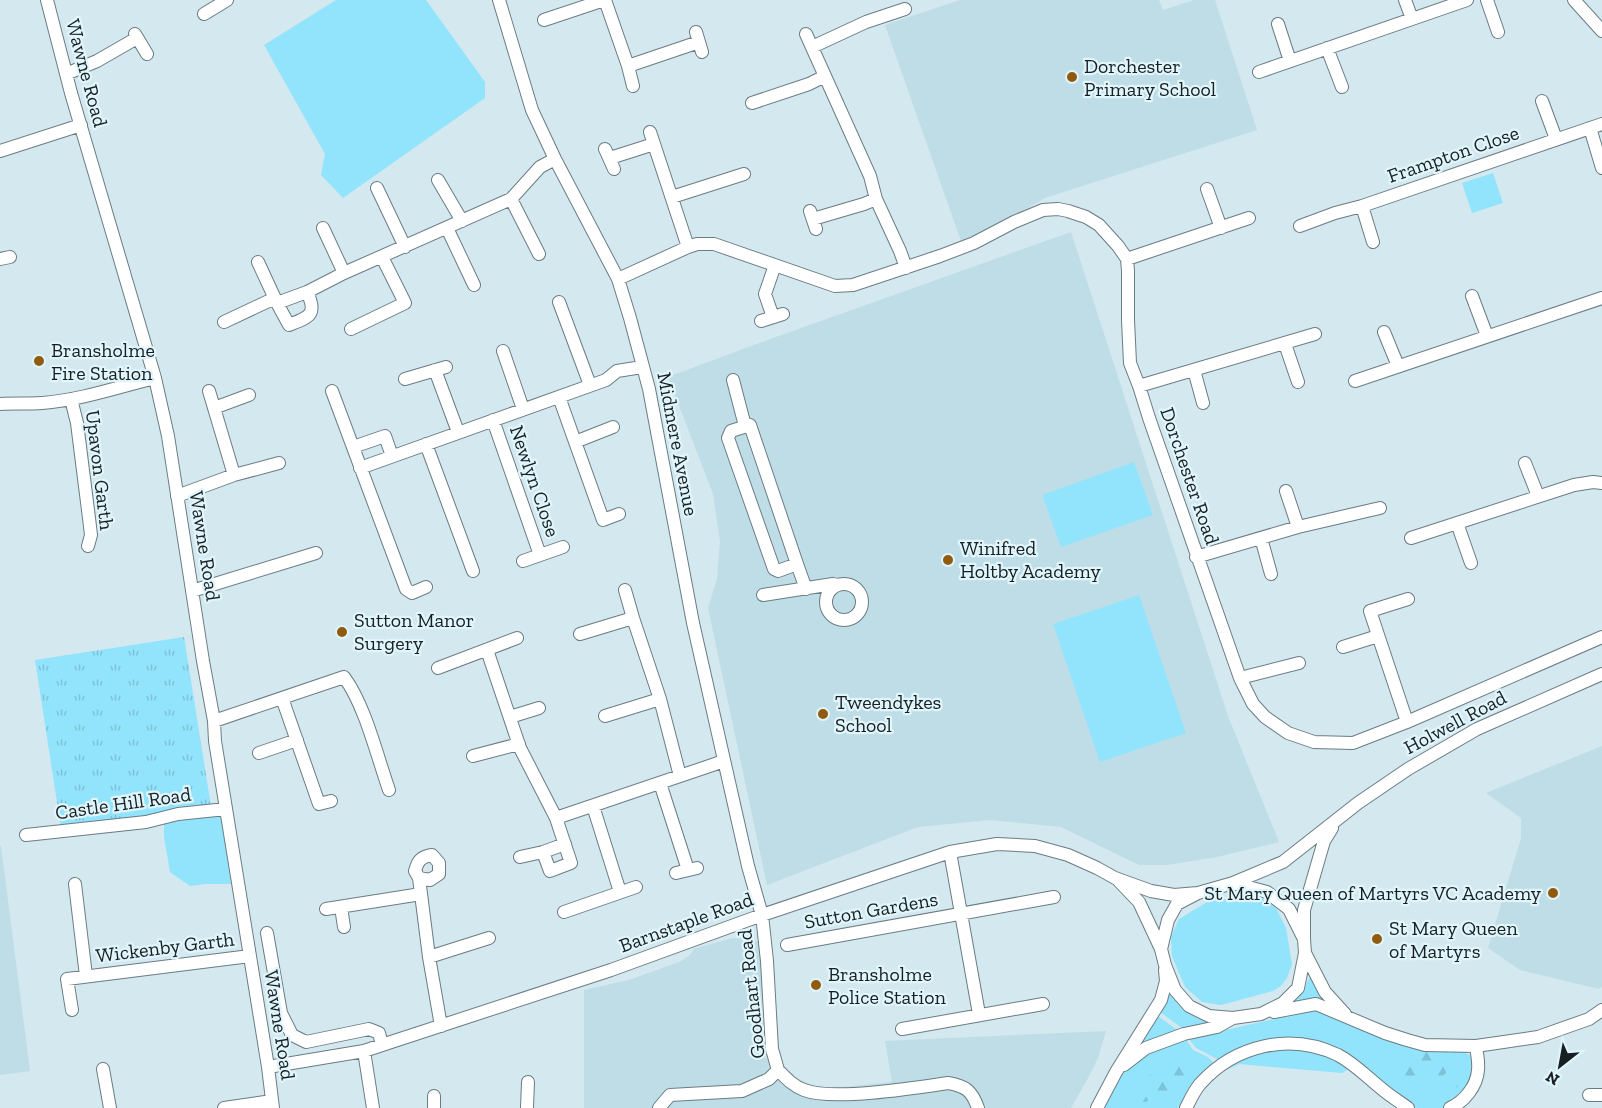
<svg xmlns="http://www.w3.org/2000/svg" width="1602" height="1108" font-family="'Zilla Slab',serif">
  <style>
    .built { fill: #bfdde6 }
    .grass { fill: #92e4fc }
    .forest { fill: url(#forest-firs) }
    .park { fill: url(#park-tufts) }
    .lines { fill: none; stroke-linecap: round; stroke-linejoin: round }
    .minor-casing { stroke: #6a7c82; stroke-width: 14 }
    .minor { stroke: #fff; stroke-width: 12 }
    .poi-dot { fill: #905b0e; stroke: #e0f5fc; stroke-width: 2 }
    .labels { text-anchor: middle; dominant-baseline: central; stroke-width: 4.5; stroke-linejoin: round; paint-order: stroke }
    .poi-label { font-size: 20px; fill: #171f21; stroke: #e0f5fc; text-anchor: start }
    .street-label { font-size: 20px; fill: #171f21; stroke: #e0f5fc }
  </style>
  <defs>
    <pattern id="forest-firs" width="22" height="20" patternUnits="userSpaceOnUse" patternTransform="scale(1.5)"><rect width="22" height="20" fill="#92e4fc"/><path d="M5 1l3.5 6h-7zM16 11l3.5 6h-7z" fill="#7dc3d8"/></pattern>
    <pattern id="park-tufts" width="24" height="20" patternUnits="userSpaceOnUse" patternTransform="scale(1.5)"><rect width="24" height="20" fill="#92e4fc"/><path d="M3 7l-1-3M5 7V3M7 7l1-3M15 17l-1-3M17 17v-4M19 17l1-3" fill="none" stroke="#7dc3d8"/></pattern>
  </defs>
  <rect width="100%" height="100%" fill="#d3e8ef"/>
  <path class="built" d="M 960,0 L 1159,0 L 1163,10 L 1194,0 L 1215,0 L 1257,130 L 1045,198 L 974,239 L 962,244 L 885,25 Z
    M 1071,232 L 1228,716 L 1279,842 L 1217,857 L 1167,865 L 1139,865 L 1061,827 L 990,820 L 918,827 L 767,885 L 708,608 L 717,579 L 720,541 L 713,494 L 668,377 L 773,338 Z
    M 1602,746 L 1602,987 L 1599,989 L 1520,970 L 1488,948 L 1521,838 L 1521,818 L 1486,793 Z
    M 0,846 L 1,846 L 30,1071 L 0,1075 Z
    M 732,938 L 753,939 L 761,944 L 763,1044 L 765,1057 L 772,1064 L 793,1078 L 816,1086 L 834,1088 L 892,1082 L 885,1041 L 1106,1031 L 1098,1058 L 1087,1080 L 1071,1108 L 584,1108 L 584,990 L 629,980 L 679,962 L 689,956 L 694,949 Z"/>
  <path class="grass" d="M 336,0 L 426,0 L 485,82 L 485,98 L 343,198 L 321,175 L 325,154 L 264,45 Z
    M 1493,173 L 1503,203 L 1472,213 L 1462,183 Z
    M 1134,462 L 1153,515 L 1061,547 L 1042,495 Z
    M 1139,595 L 1186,733 L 1100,762 L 1053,624 Z
    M 221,814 L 231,884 L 206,884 L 190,886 L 170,872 L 164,837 L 164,824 L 179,818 Z
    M 1245,895 L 1260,896 L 1276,908 L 1286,928 L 1292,964 L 1287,978 L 1281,986 L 1273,991 L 1221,1005 L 1202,1002 L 1185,987 L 1172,956 L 1171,937 L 1179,919 L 1207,902 Z
    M 1314,977 L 1329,1003 L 1294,1003 L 1304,990 L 1309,978 Z
    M 1169,994 L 1171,994 C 1180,1010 1193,1019 1211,1022 L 1210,1025 L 1186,1031 L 1160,1012 Z
    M 1320,1010 L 1464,1052 L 1471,1056 L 1474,1062 L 1469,1085 L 1448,1106 L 1441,1108 L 1418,1108 L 1411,1106 L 1312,1042 L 1219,1060 L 1196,1048 L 1189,1039 L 1190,1038 L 1309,1011 Z
    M 1158,1016 L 1180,1032 L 1135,1052 Z
    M 1185,1038 L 1193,1050 L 1208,1057 L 1214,1063 L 1195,1081 L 1178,1108 L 1103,1108 L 1122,1074 L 1141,1055 Z
    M 1302,1049 C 1315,1053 1340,1058 1347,1070 L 1342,1073 L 1239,1064 L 1226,1070 L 1225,1068 L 1263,1050 Z"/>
  <path class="forest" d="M 1420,1050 L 1451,1055 C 1452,1061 1451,1064 1448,1070 C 1440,1083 1428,1078 1415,1079 L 1412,1086 L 1401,1089 C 1383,1074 1399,1069 1412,1060 L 1414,1052 Z
    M 1180,1062 L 1188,1067 C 1192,1081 1183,1089 1172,1095 L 1160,1092 C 1152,1099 1145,1106 1134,1100 L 1135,1094 L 1139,1089 L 1138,1085 L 1139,1082 L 1159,1069 Z
    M 1450,1078 L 1453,1078 L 1457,1081 L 1458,1086 C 1452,1093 1443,1096 1435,1093 L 1433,1086 L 1438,1081 L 1444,1081 Z"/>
  <path class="park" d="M 184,637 L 211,806 L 61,828 L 35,660 Z"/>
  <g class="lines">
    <defs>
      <path id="minor" d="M 47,0 L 71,93 L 155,378 L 168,436 L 203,661 L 214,721 L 215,741 L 268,1067 L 273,1108
        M 499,0 L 532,110 L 555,159 L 618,279 L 630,318 L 649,389 L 693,623 L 748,866 L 762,915 L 767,961 L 772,1049 L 778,1070
        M 605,0 L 628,66 L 633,86
        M 1405,0 L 1412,19
        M 1487,0 L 1498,32
        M 1574,0 L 1602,31
        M 204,14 L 227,0
        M 544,20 L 604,0
        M 1278,24 L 1290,61
        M 696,32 L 702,52
        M 135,34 L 147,54
        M 806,34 L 870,176 L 876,199 L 900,251 L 906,268
        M 812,47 L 866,22 L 905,9
        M 1327,48 L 1342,87
        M 628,66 L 699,42
        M 1259,72 L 1467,0
        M 66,74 L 97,61 L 137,38
        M 1542,101 L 1556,139
        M 752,103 L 809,84 L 825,76
        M 1590,128 L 1602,168
        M 650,132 L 688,247
        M 605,149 L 614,169
        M 0,151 L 81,125
        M 610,158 L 654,144
        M 438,180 L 462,221
        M 377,188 L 405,247
        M 1207,189 L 1221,228
        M 672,197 L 744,174
        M 511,199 L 539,254
        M 1362,206 L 1373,242
        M 810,211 L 816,229
        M 813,219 L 864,204 L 876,199
        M 1300,226 L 1335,213 L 1362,206 L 1602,124
        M 323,228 L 344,273
        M 447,228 L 474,285
        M 0,259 L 10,257
        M 1127,259 L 1249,218
        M 258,262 L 277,303
        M 618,279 L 688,247 L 697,244 L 714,244 L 835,286 L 853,285 L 940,256 L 974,243 L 1014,222 L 1043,210 L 1058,209 L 1068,211 L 1086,217 L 1099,225 L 1118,246 L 1127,259 L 1128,271 L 1128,320 L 1130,363 L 1139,386 L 1149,418 L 1240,678 L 1253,704 L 1265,717 L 1288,733 L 1314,742 L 1353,743 L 1407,722 L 1602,637
        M 307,292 C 318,315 309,317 289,325 L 277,303 L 307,292 L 344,273 L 511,199 L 540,167 L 555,159
        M 1472,296 L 1487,336
        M 559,302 L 590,385
        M 773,317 L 765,294 L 775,265
        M 761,321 L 783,314
        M 224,322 L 275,298
        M 351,329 L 405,303 L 382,257
        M 1384,332 L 1398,366
        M 1285,344 L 1298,382
        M 503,351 L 523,409
        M 435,370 L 458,432
        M 1194,370 L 1203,403
        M 405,379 L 446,367
        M 733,380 L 745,426
        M 1355,381 L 1602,298
        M 1139,386 L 1315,334
        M 209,391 L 234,475
        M 332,391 L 406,589 L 412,593 L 426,587
        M 559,397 L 603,520 L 619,514
        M 71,399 L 77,423 L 89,518 L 91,535 L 88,546
        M 0,404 C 14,403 28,404 42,403 C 81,400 118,387 155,378
        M 214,408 L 249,395
        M 493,420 L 540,555
        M 575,442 L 613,427
        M 426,444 L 473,571
        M 353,447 L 385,436 L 392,456
        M 1525,463 L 1538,496
        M 360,468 L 606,380 L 617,371 L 642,367
        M 1286,491 L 1298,527
        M 177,496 L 234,475 L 279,463
        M 1457,523 L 1471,563
        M 1261,538 L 1271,574
        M 1411,538 L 1574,485 L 1593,482 L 1602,483
        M 1196,557 L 1298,527 L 1380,508
        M 523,561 L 563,547
        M 797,564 L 750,425 L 731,431 L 728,438 L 774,569 L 778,571 L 797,564 L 806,589
        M826 602a18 18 0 1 1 36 0a18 18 0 1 1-36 0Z
        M 625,590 L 633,618 L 660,699 L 680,776
        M 192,591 L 316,553
        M 763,595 L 833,584 L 838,585
        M 580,634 L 633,618
        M 1343,647 L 1378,636
        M 487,650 L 520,748 L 556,818 L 724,761
        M 438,668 L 517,638
        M 1240,678 L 1299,663
        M 282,698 L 319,804 L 331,801
        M 605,716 L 660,699
        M 510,717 L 539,708
        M 214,721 L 344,677 C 365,705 377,756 389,790
        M 1407,722 L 1370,611 L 1408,599
        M 259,753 L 297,740
        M 473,756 L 519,744
        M 660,783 L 688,870
        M 593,806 L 620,892
        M 556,818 L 571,863 L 550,871 L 543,852 L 565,844
        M 26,835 L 146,822 L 178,814 L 226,809
        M 950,852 L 979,1014
        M 520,857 L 543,852
        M 676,873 L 697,868
        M 419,878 L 430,880 L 439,874 L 439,863 L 432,855 C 421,857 418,860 415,871 L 419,878 L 429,957 L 441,1026
        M 1118,880 L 1139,902 L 1161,949
        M 1233,883 L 1267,892 L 1289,909 L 1304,939 L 1305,953 L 1298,988 L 1283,1003 L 1261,1014 L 1233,1018 L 1209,1016 L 1189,1006 L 1175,990 L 1165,965 L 1161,949 L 1168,920 L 1177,904 L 1198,893 L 1233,883 L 1283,862 L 1358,803 L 1408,769 L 1477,729 L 1602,674
        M 75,884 L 86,976
        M 341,907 L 344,927
        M 326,909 L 421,894
        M 564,912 L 636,887
        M 267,933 L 281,1013 L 292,1035 L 306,1042 L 369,1029 L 379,1033 L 382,1045
        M 1304,937 L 1304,910 L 1324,841 L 1332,828
        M 787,945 L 1054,897
        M 1305,953 L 1325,992 L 1345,1014
        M 429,957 L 489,938
        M 72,1010 L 67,979 L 250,956
        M 1274,1012 L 1316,1004 L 1385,1033 L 1407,1040 L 1425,1045 L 1476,1046 L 1538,1037 L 1589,1019 L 1602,1010
        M 902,1029 L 1043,1004
        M 364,1051 L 373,1108
        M 1124,1065 L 1146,1048 L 1184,1034 L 1217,1027 L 1233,1018
        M 268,1067 L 364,1051 L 382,1045 L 611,970 L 762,915 L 950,852 L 997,844 L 1035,846 L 1068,855 L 1097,868 L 1115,878 L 1151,891 L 1174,895 L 1198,893
        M 103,1069 L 110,1108
        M 1589,1095 L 1602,1095
        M 434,1096 L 434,1108
        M 224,1108 L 272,1101
        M 527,1108 L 528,1082
        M 659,1108 L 670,1095 L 742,1091 L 769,1079 L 778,1070 C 786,1078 793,1086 804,1090 C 833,1101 915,1088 948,1083 C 966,1086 972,1091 978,1108
        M 1097,1108 L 1116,1072 L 1161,1000 L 1166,981 L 1165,970
        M 1186,1108 C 1190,1100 1194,1091 1200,1084 C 1235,1045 1290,1032 1338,1055 C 1355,1064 1368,1078 1382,1089 C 1390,1096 1400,1102 1408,1108
        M 1450,1108 C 1464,1102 1477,1086 1478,1070 C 1479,1063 1477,1054 1476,1046"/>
    </defs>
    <use href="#minor" class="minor-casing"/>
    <use href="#minor" class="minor"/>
  </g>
  <g class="poi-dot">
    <circle cx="1072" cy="77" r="6"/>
    <circle cx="39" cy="361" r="6"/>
    <circle cx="948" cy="560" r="6"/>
    <circle cx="342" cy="632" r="6"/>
    <circle cx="823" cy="714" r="6"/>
    <circle cx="1553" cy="893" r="6"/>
    <circle cx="1377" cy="939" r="6"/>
    <circle cx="816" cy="985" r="6"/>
  </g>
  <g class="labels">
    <g class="poi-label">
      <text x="1084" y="66">Dorchester<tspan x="1084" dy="23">Primary School</tspan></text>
      <text x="51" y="350">Bransholme<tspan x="51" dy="23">Fire Station</tspan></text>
      <text x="960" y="548">Winifred<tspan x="960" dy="23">Holtby Academy</tspan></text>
      <text x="354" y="620">Sutton Manor<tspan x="354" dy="23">Surgery</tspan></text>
      <text x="835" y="702">Tweendykes<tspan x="835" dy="23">School</tspan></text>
      <text x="1541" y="893" text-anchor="end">St Mary Queen of Martyrs VC Academy</text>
      <text x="1389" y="928">St Mary Queen<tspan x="1389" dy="23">of Martyrs</tspan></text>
      <text x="828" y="974">Bransholme<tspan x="828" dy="23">Police Station</tspan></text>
    </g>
    <g class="street-label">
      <text transform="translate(87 73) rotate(75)">Wawne Road</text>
      <text transform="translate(1453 154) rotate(-19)">Frampton Close</text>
      <text transform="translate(678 444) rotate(79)">Midmere Avenue</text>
      <text transform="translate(100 470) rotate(83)">Upavon Garth</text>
      <text transform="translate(1190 476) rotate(71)">Dorchester Road</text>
      <text transform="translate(535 481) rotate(71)">Newlyn Close</text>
      <text transform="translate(205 546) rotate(81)">Wawne Road</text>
      <text transform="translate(1455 722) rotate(-28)">Holwell Road</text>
      <text transform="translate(123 803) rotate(-8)">Castle Hill Road</text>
      <text transform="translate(871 910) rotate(-10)">Sutton Gardens</text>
      <text transform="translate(686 922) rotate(-20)">Barnstaple Road</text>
      <text transform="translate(165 947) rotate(-7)">Wickenby Garth</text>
      <text transform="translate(751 994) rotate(-96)">Goodhart Road</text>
      <text transform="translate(280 1025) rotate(81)">Wawne Road</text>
    </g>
  </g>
  <g transform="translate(1560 1066) rotate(211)" stroke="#e0f5fc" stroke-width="4.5" paint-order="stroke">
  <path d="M0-4.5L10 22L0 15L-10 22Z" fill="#171f21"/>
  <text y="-9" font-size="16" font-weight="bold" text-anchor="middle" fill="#171f21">N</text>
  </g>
</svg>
